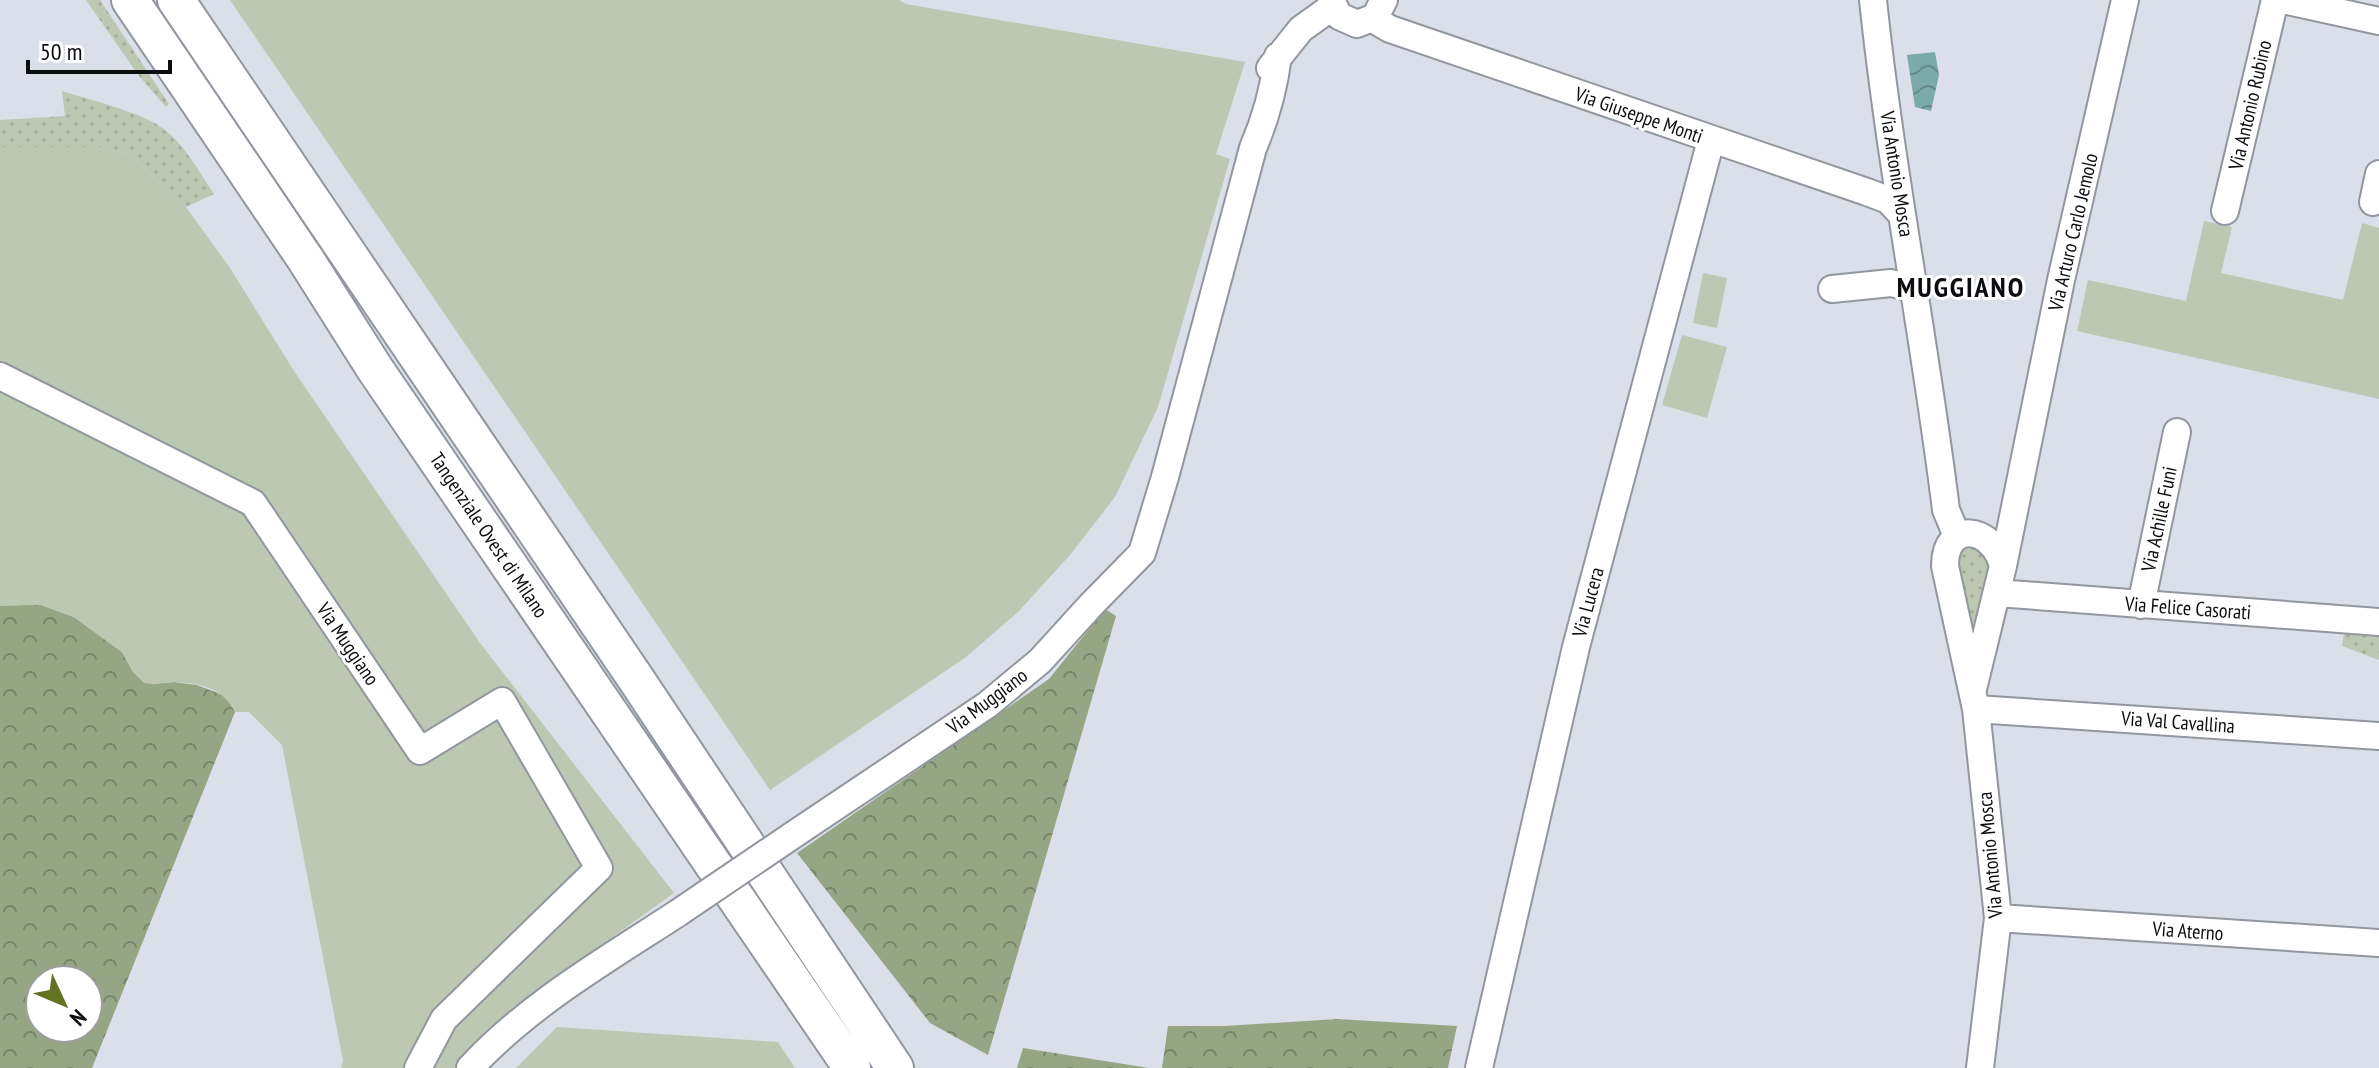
<svg xmlns="http://www.w3.org/2000/svg" width="2379" height="1068" font-family="'PT Sans Narrow',sans-serif">
  <style>
    .grass { fill: url(#grass-dots) }
    .forest { fill: url(#forest-crowns); fill-rule: evenodd }
    .green { fill: #bcc8b2 }
    .water { fill: url(#water-waves) }
    .lines { fill: none; stroke-linecap: round; stroke-linejoin: round }
    .minor-casing { stroke: #92969f; stroke-width: 30 }
    .highway-casing { stroke: #92969f; stroke-width: 40 }
    .minor { stroke: #fff; stroke-width: 26 }
    .highway { stroke: #fff; stroke-width: 36 }
    .minor-bridge-casing { stroke: #92969f; stroke-width: 30; stroke-linecap: butt }
    .minor-bridge { stroke: #fff; stroke-width: 26 }
    .labels { text-anchor: middle; dominant-baseline: central; stroke-width: 6; stroke-linejoin: round; paint-order: stroke }
    .street-label { font-size: 20px; fill: #0b0d10; stroke: #fff }
    .district-label { font-size: 28px; font-weight: bold; letter-spacing: 2px; fill: #0b0d10; stroke: #fff }
  </style>
  <defs>
    <pattern id="grass-dots" width="8" height="8" patternUnits="userSpaceOnUse" patternTransform="scale(2)"><rect width="8" height="8" fill="#bcc8b2"/><path d="M2 2h.1M6 6h.1" fill="none" stroke="#a0ab98" stroke-width="1.8" stroke-linecap="round"/></pattern>
    <pattern id="forest-crowns" width="20" height="18" patternUnits="userSpaceOnUse" patternTransform="scale(2)"><rect width="20" height="18" fill="#95a685"/><path d="M2 6a3 3 0 1 1 6 0M12 15a3 3 0 1 1 6 0" fill="none" stroke="#78866b"/></pattern>
    <pattern id="water-waves" width="16" height="10" patternUnits="userSpaceOnUse" patternTransform="scale(2)"><rect width="16" height="10" fill="#7baaaa"/><path d="M0 5q4-4 8 0t8 0" fill="none" stroke="#638989"/></pattern>
  </defs>
  <rect width="100%" height="100%" fill="#dbdfe9"/>
  <path class="grass" d="M 86,0 L 100,0 L 169,104 L 166,107 L 139,76 Z
    M 62,91 C 87,99 138,112 158,125 C 182,140 198,170 214,194 L 186,207 L 131,156 L 103,147 L 0,147 L 0,120 L 65,116 Z
    M 1972,545 L 1990,558 L 1972,632 L 1969,631 L 1958,561 L 1962,550 Z
    M 2344,634 L 2379,637 L 2379,660 L 2342,646 Z"/>
  <path class="forest" d="M 16,604 L 41,605 L 74,617 L 122,652 L 133,672 L 152,684 L 174,682 L 197,685 L 228,697 L 235,712 L 92,1068 L 0,1068 L 0,606 ZM 40,980 L 88,980 L 88,1028 L 40,1028 Z
    M 1105,609 L 1116,616 L 988,1055 L 930,1023 L 797,853 L 1049,679 Z
    M 1337,1019 L 1457,1026 L 1448,1068 L 1162,1068 L 1168,1026 L 1224,1026 Z
    M 1023,1048 L 1149,1068 L 1017,1068 Z"/>
  <path class="green" d="M 230,0 L 899,0 L 906,4 L 1245,62 L 1216,154 L 1230,159 L 1158,407 L 1115,497 L 1070,555 L 1018,612 L 966,657 L 770,790 Z
    M 0,147 L 103,147 L 131,156 L 186,207 L 230,268 L 294,371 L 480,643 L 674,893 C 598,948 519,1000 455,1068 L 341,1068 L 343,1061 L 282,745 L 249,712 L 235,712 C 224,689 201,683 176,682 C 165,682 155,685 144,683 L 133,672 L 122,652 L 74,617 L 41,605 L 0,606 Z
    M 2204,221 L 2232,227 L 2221,273 L 2343,300 L 2362,223 L 2379,228 L 2379,399 L 2077,331 L 2088,280 L 2186,301 Z
    M 1703,273 L 1727,278 L 1717,328 L 1693,323 Z
    M 1682,335 L 1727,347 L 1707,418 L 1662,405 Z
    M 557,1027 L 778,1042 L 795,1068 L 516,1068 Z"/>
  <path class="water" d="M 1935,52 L 1939,75 L 1931,111 L 1915,107 L 1907,55 Z"/>
  <g class="lines">
    <defs>
      <path id="minor" d="M 1331,0 L 1339,16 L 1357,24 L 1375,17 L 1384,0
        M 1873,0 C 1891,171 1925,339 1946,510 L 1957,536
        M 2283,0 L 2379,21
        M 1373,19 L 1390,29 L 1867,192 L 1888,200 L 1902,215
        M 1270,68 L 1301,29 L 1332,7
        M 2373,202 L 2379,174
        M 2225,211 L 2275,0
        M 1832,289 L 1891,283 L 1915,289
        M 0,376 L 253,503 L 420,751 L 502,701 L 599,868 L 444,1019 L 418,1068
        M 1997,593 L 2379,622
        M 2141,605 L 2177,432
        M 1973,689 L 2003,566 L 2061,280 L 2125,0
        M 1976,709 L 2379,736
        M 802,829 L 987,705 L 1040,661 L 1091,605 L 1142,553 L 1165,477 L 1253,148 C 1266,118 1274,88 1278,56
        M 1998,918 L 2379,943
        M 470,1068 C 528,1005 606,960 678,913
        M 1479,1068 L 1576,647 L 1711,140
        M 1980,1068 L 1998,918 L 1976,709 L 1945,566 C 1945,519 1993,526 2003,566"/>
      <path id="highway" d="M 130,0 L 306,260 L 375,369 L 852,1068
        M 176,0 L 636,679 L 895,1068"/>
    </defs>
    <use href="#minor" class="minor-casing"/>
    <use href="#highway" class="highway-casing"/>
    <use href="#minor" class="minor"/>
    <use href="#highway" class="highway"/>
    <defs>
      <path id="minor-bridge" d="M 678,913 L 802,829"/>
    </defs>
    <use href="#minor-bridge" class="minor-bridge-casing"/>
    <use href="#minor-bridge" class="minor-bridge"/>
  </g>
  <g class="labels">
    <g class="street-label">
      <text transform="translate(2250 105) rotate(-77)">Via Antonio Rubino</text>
      <text transform="translate(1639 115) rotate(19)">Via Giuseppe Monti</text>
      <text transform="translate(1897 174) rotate(81)">Via Antonio Mosca</text>
      <text transform="translate(2073 232) rotate(-77)">Via Arturo Carlo Jemolo</text>
      <text transform="translate(2159 519) rotate(-78)">Via Achille Funi</text>
      <text transform="translate(489 535) rotate(56)">Tangenziale Ovest di Milano</text>
      <text transform="translate(1588 602) rotate(-75)">Via Lucera</text>
      <text transform="translate(2188 608) rotate(4)">Via Felice Casorati</text>
      <text transform="translate(348 644) rotate(56)">Via Muggiano</text>
      <text transform="translate(987 701) rotate(-37)">Via Muggiano</text>
      <text transform="translate(2178 722) rotate(4)">Via Val Cavallina</text>
      <text transform="translate(1990 855) rotate(-95)">Via Antonio Mosca</text>
      <text transform="translate(2188 931) rotate(4)">Via Aterno</text>
    </g>
    <g class="district-label">
      <text x="1961" y="286">MUGGIANO</text>
    </g>
  </g>
  <g transform="translate(64 1004) rotate(134)"><circle r="38" fill="#ffffff" stroke="#9d9e9f" stroke-width="2"/>
  <path d="M0-6L14 30L0 20L-14 30Z" fill="#637321"/>
  <text y="-12" font-size="22" font-weight="bold" text-anchor="middle" fill="#0b0d10">N</text>
  </g>
  <path d="M28 60v12h142v-12" fill="none" stroke="#0b0d10" stroke-width="4"/>
  <text x="40" y="60" font-size="24" fill="#0b0d10" stroke="#ffffff" stroke-width="6" paint-order="stroke">50 m</text>
</svg>
